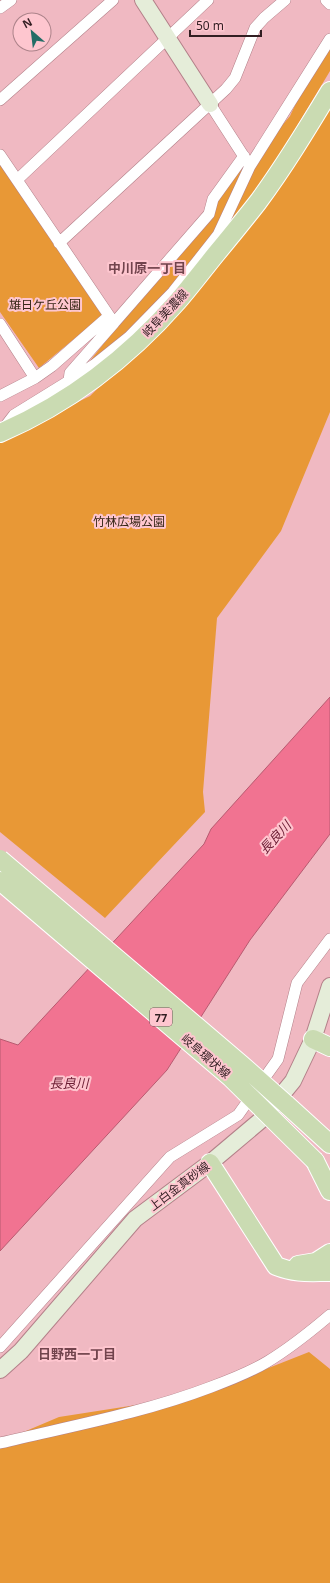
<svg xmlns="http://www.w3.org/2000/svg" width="330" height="1583" font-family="'Noto Sans','Noto Sans JP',sans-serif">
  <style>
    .green { fill: #e89836 }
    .water { fill: #f17391; stroke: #b85a70 }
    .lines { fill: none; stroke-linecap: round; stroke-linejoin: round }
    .street-casing { stroke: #b38089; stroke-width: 12 }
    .secondary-casing { stroke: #b38089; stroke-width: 18 }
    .primary-casing { stroke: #fff; stroke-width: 20 }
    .street { stroke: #fff; stroke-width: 11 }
    .secondary { stroke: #e5edd9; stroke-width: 16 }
    .primary { stroke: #cadbb2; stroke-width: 18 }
    .primary-bridge-casing { stroke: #fff; stroke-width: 20; stroke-linecap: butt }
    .primary-bridge { stroke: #cadbb2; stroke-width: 18 }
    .labels { text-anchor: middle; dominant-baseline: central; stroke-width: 4; stroke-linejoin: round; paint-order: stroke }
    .shield { fill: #fec6cf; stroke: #6f5056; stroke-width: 1 }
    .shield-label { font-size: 11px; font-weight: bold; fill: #321e22 }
    .park-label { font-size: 12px; fill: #362615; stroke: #fec6cf }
    .street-label { font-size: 12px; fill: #321e22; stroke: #fec6cf }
    .neighbourhood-label { font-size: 13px; font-weight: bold; fill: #72444d; stroke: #fec6cf }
    .water-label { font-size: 13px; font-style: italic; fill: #6c1d34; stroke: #fec6cf }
  </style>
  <rect width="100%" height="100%" fill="#f0b9c2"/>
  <path class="green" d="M 330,47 L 330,71 L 254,198 L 174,297 L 89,362 L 216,203 L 249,157 L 263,156 L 274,135 L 290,116 L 297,101 Z
    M 330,105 L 330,412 L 281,531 L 217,618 L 203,792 L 205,812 L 105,918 L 0,832 L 0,439 L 15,433 L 90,396 L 178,309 Z
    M 0,163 L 103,315 L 39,368 L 0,312 Z
    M 309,1352 L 330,1369 L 330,1583 L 0,1583 L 0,1442 L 59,1417 L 200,1395 Z"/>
  <path class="water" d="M 330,697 L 330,834 L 250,940 L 167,1070 L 0,1251 L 0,1039 L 18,1045 L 204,844 L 211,829 Z"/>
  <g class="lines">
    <defs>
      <path id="street" d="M 326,0 L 330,4
        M 0,8 L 11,0
        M 0,100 L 113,0
        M 0,155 L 114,323 L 70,373 L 69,381 L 14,415 L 4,428
        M 250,166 L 330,39
        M 17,180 L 208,0
        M 59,243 L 226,89 L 235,78 L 255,28 L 264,18 L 285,0
        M 114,323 L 209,214 L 213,199 L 244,156
        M 0,324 L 35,378
        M 69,381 L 94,365 L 129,337 L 173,292 L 218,235 L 250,166 L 210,104
        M 0,396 L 35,378 L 52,366 L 109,316
        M 0,1347 L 170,1157 L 238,1115 L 278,1059 L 297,983 L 330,939
        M 0,1443 C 71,1426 143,1413 211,1387 C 230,1380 250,1372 267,1362 C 290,1348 310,1332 330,1315"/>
      <path id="secondary" d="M 143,0 L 210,104
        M 0,1370 L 21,1351 L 135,1219 L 210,1163 L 261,1120 L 293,1081 L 313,1039 L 330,986"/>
      <path id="primary" d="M 0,433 C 70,403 128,358 178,301 C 191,286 203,270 216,254 C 230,237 244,220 258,202 C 284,167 307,129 330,91
        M 313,1039 L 330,1047
        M 286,1104 L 330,1144
        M 315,1161 L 330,1191
        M 210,1163 L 276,1266 C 296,1274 310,1272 330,1272
        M 298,1265 L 316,1262 L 330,1253"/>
    </defs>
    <use href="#street" class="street-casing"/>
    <use href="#secondary" class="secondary-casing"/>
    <use href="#primary" class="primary-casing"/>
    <use href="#street" class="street"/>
    <use href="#secondary" class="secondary"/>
    <use href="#primary" class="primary"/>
    <defs>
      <path id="primary-bridge" d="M 0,859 L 241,1064 L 286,1104
        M 0,881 L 231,1078 L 315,1161"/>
    </defs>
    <use href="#primary-bridge" class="primary-bridge-casing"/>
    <use href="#primary-bridge" class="primary-bridge"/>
  </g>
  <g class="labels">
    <rect class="shield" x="150" y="1008" width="22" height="18" rx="3"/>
    <g class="shield-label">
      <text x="161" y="1017">77</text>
    </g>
    <g class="park-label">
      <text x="45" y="304">雄日ケ丘公園</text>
      <text x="129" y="521">竹林広場公園</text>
    </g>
    <g class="street-label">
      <text transform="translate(165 313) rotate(-47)">岐阜美濃線</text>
      <text transform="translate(206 1056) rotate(41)">岐阜環状線</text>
      <text transform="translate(179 1186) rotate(-37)">上白金真砂線</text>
    </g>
    <g class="neighbourhood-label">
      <text x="147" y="268">中川原一丁目</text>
      <text x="77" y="1354">日野西一丁目</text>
    </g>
    <g class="water-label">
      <text transform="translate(275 837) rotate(-47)">長良川</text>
      <text x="69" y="1083">長良川</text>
    </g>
  </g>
  <g transform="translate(32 32) rotate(332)"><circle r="19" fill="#fec6cf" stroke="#ac838a"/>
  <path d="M0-3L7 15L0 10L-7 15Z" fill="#236d66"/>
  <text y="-6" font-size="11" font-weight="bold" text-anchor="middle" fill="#321e22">N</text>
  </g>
  <path d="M190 30v6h71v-6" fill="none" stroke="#321e22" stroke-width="2"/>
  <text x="196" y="30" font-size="12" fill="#321e22" stroke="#fec6cf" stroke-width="3" paint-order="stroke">50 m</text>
</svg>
